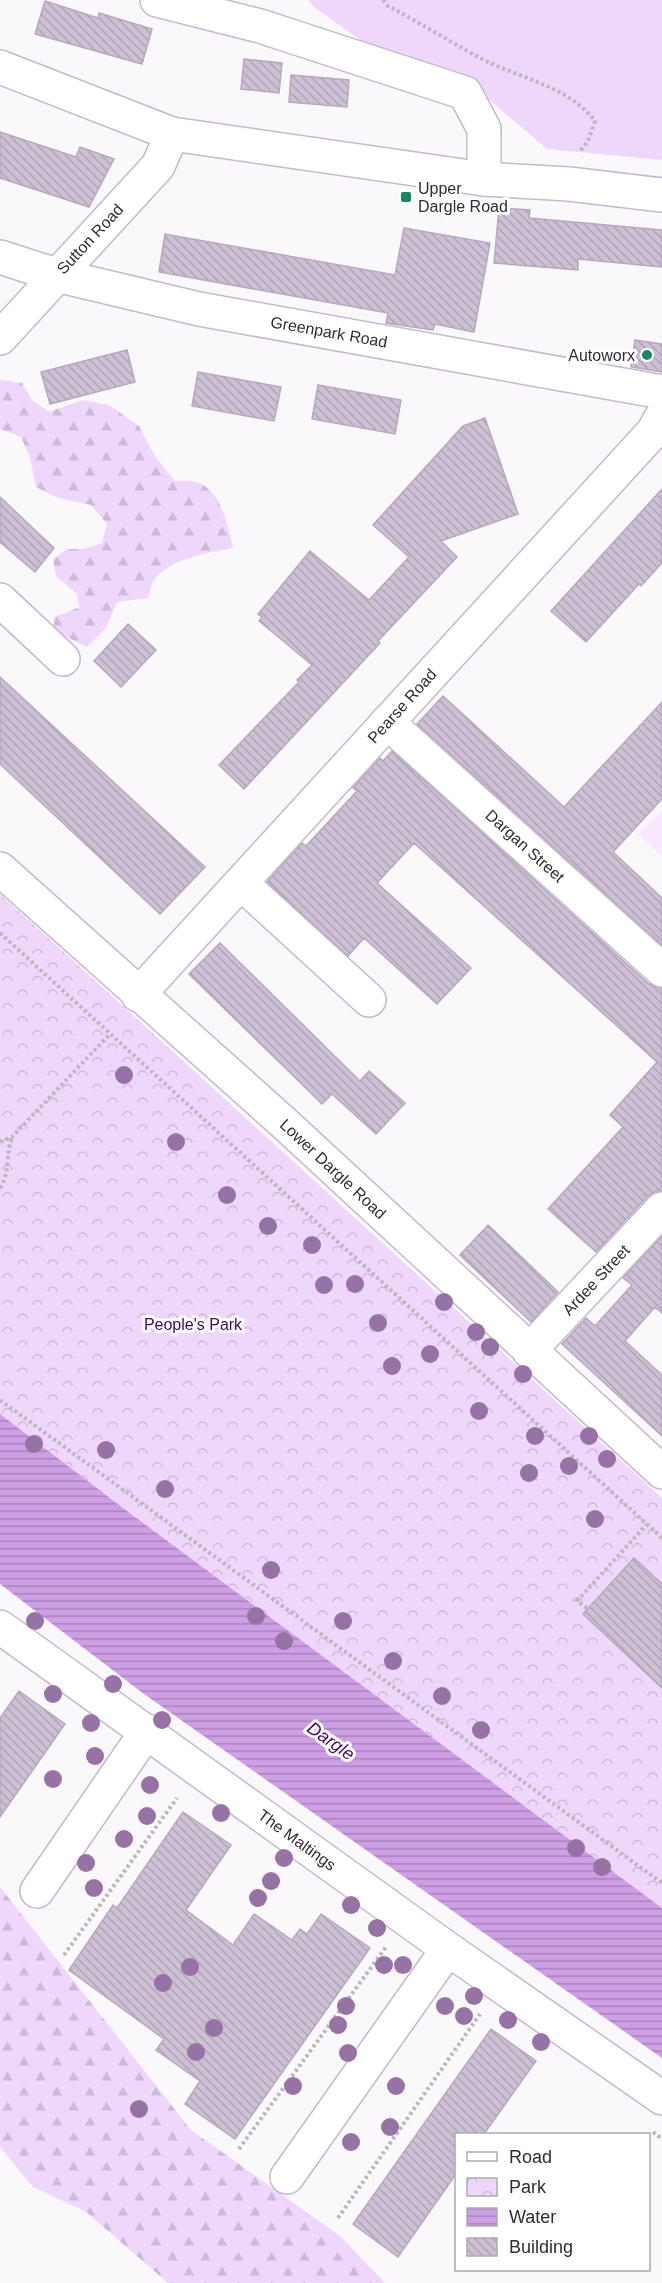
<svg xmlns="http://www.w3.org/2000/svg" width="662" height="2283" font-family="Arial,sans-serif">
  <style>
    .built { fill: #f7e8ff }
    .green { fill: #efd7fb }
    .forest { fill: url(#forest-firs) }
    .park { fill: url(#park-crowns) }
    .water { fill: url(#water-rules) }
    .building { fill: url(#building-back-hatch); stroke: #b6a9bd; stroke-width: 1.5 }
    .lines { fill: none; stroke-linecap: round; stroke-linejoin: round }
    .minor-casing { stroke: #c6b8cd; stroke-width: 36 }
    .major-casing { stroke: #c6b8cd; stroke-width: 36 }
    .path { stroke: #bbb7bc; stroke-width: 4; stroke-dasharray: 3 3; stroke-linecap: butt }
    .minor { stroke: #fff; stroke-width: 33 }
    .major { stroke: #fff; stroke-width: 33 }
    .tree { fill: #9772a5 }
    .poi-dot { fill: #1c8561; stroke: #fff; stroke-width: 2 }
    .labels { text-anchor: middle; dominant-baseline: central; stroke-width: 6; stroke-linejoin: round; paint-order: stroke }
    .poi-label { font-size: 16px; fill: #322c34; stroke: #fff; text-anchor: start }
    .street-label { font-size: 16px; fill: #322c34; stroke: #fff }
    .park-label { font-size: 16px; fill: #46045d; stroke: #fff }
    .water-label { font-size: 18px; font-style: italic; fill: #49085f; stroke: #fff }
  </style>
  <defs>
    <pattern id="forest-firs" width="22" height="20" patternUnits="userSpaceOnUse" patternTransform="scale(1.5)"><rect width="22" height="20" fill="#efd7fb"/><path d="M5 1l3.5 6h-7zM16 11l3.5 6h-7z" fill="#cdb9d8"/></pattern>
    <pattern id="park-crowns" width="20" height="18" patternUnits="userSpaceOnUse" patternTransform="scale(1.5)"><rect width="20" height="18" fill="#efd7fb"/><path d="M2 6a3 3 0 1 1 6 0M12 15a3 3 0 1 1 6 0" fill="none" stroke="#cdb9d8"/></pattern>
    <pattern id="water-rules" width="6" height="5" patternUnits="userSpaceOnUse" patternTransform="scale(1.5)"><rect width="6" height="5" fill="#cf9fe6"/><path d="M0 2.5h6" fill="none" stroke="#a982bb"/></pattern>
    <pattern id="building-back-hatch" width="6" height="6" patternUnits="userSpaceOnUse" patternTransform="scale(1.5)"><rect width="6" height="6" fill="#cdbfd4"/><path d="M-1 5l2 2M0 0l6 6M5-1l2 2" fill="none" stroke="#b0a4b7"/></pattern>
  </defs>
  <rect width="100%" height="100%" fill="#fbf8fc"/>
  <path class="built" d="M 662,810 L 662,856 L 638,834 Z"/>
  <path class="green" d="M 308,0 L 662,0 L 662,160 L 547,149 L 479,91 L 373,49 L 314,7 Z"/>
  <path class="forest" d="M 0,380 L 22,383 L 32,400 L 49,412 L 82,400 L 109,405 L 139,426 L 155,456 L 175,481 C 182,481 193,480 199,483 C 222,493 228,526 233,548 C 206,553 172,558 154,580 C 151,584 150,593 148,598 L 117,602 L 106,628 L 87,647 L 54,631 L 54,617 L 80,607 L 76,593 L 56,576 L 53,559 L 67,549 L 84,549 L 102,543 L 107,524 L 91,505 L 58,498 L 36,487 L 30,457 L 21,437 L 0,429 Z
    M 0,1887 L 191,2130 L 340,2236 L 385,2283 L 168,2283 L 86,2212 L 33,2187 L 0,2147 Z"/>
  <path class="park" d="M 0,894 L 662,1498 L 662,1908 L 123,1508 L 0,1414 Z"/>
  <path class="water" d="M 0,1414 L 123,1508 L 662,1908 L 662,2058 L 144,1694 L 0,1584 Z"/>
  <path class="building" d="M 45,1 L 98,18 L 99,13 L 152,29 L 142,64 L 35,34 Z
    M 244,59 L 282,63 L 279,93 L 241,89 Z
    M 291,75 L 349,80 L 347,107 L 289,102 Z
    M 0,132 L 76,157 L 80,147 L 114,159 L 89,207 L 0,178 Z
    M 499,208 L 530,210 L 529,218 L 662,230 L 662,267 L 578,259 L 578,270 L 494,263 Z
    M 404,228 L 490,243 L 474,332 L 435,324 L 433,330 L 386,323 L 388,313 L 159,272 L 165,234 L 395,275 Z
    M 635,340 L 662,344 L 662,372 L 631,367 Z
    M 127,350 L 135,382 L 50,404 L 41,372 Z
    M 198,372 L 281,387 L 274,421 L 192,406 Z
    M 318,385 L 401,400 L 395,434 L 312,419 Z
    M 485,418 L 518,514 L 441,541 L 457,557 L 378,641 L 380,643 L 244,789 L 219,765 L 299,682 L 297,680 L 312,665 L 259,621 L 262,617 L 258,614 L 310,551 L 369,600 L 409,557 L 373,525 L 463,426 Z
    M 662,489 L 662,563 L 641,586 L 639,584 L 586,642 L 551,611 Z
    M 0,497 L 54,548 L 35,572 L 0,542 Z
    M 128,624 L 156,650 L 121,687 L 94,661 Z
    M 0,677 L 205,867 L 160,914 L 0,764 Z
    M 443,696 L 564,807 L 662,702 L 662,799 L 613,852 L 662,898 L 662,945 L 417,724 Z
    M 392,751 L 649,984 L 662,988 L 662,1191 L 656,1191 L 648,1196 L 596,1252 L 548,1209 L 623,1127 L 610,1115 L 657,1062 L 414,843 L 377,883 L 471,968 L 437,1004 L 364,938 L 348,956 L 267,882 L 302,843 L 306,846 L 357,791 L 353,788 L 380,758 L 383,761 Z
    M 220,943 L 360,1081 L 369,1071 L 405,1103 L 376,1134 L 332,1094 L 322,1104 L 189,974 Z
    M 488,1225 L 558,1292 L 531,1322 L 460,1255 Z
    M 662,1236 L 662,1313 L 655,1307 L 625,1341 L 662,1375 L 662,1436 L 562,1344 L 586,1318 L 595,1326 L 632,1285 L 623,1278 Z
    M 634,1558 L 662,1584 L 662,1688 L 583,1614 Z
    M 19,1691 L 65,1724 L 0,1817 L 0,1718 Z
    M 183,1812 L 231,1845 L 186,1910 L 233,1945 L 254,1914 L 292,1940 L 300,1929 L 307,1934 L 321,1914 L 370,1948 L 235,2139 L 185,2104 L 200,2081 L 156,2050 L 164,2039 L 69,1970 L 113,1905 L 117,1908 Z
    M 491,2029 L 536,2061 L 484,2134 L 456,2134 L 456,2174 L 398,2257 L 353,2224 Z"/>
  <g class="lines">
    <defs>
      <path id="minor" d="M 157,0 L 260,26 L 465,93 L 484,129 L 484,179
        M 0,257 L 56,275 L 199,309 L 662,392
        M 0,338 L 158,166 L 172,134
        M 0,600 L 63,659
        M 387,722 L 662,970
        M 0,869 L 284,1123 L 662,1472
        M 241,883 L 369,1000
        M 138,995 L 653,432 L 662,416
        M 529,1351 L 662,1209
        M 0,1627 L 448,1949 L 662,2098
        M 37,1891 L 147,1731
        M 287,2177 L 448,1949"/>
      <path id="major" d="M 0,67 L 172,134 L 484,179 L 569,184 L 662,195"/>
    </defs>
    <use href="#minor" class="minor-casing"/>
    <use href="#major" class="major-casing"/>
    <path class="path" d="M 383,0 L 388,6 C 420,23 452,43 484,60 C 522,79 568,86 595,121 L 588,141 L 580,151
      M 0,933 L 662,1538
      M 0,1142 L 12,1137 L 110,1034
      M 0,1188 C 11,1172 5,1155 12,1138
      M 0,1400 L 662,1883
      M 587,1608 L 577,1601 L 647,1524
      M 64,1955 L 177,1798
      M 653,2132 L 662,2139
      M 239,2149 L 386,1947
      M 338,2218 L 480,2014"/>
    <use href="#minor" class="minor"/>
    <use href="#major" class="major"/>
  </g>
  <g class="tree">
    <circle cx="124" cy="1075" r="9"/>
    <circle cx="176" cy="1142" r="9"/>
    <circle cx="227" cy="1195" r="9"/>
    <circle cx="268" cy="1226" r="9"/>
    <circle cx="312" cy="1245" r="9"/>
    <circle cx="355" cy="1284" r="9"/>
    <circle cx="324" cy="1285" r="9"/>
    <circle cx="444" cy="1302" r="9"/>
    <circle cx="378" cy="1323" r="9"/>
    <circle cx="476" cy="1332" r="9"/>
    <circle cx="490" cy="1347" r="9"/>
    <circle cx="430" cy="1354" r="9"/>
    <circle cx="392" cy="1366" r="9"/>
    <circle cx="523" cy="1374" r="9"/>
    <circle cx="479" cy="1411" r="9"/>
    <circle cx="535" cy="1436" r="9"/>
    <circle cx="589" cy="1436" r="9"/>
    <circle cx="34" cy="1444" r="9"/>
    <circle cx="106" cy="1450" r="9"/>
    <circle cx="607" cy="1459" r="9"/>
    <circle cx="569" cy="1466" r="9"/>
    <circle cx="529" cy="1473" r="9"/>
    <circle cx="165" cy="1489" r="9"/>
    <circle cx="595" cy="1519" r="9"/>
    <circle cx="271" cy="1570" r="9"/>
    <circle cx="256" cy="1616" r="9"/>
    <circle cx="35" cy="1621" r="9"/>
    <circle cx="343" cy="1621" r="9"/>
    <circle cx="284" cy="1641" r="9"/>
    <circle cx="393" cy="1661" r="9"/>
    <circle cx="113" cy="1684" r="9"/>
    <circle cx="53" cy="1694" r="9"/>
    <circle cx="442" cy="1696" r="9"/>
    <circle cx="162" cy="1720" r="9"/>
    <circle cx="91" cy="1723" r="9"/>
    <circle cx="481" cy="1730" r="9"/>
    <circle cx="95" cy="1756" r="9"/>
    <circle cx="53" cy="1779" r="9"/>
    <circle cx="150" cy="1785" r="9"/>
    <circle cx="221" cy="1813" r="9"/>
    <circle cx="147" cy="1816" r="9"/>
    <circle cx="124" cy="1839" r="9"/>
    <circle cx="576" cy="1848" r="9"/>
    <circle cx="284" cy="1858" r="9"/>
    <circle cx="86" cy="1863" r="9"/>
    <circle cx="602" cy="1867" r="9"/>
    <circle cx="271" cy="1881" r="9"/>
    <circle cx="94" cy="1888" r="9"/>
    <circle cx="258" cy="1898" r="9"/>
    <circle cx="351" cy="1905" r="9"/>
    <circle cx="377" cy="1928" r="9"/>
    <circle cx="384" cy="1965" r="9"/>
    <circle cx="403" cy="1965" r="9"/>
    <circle cx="190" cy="1967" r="9"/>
    <circle cx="163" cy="1983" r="9"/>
    <circle cx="474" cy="1996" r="9"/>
    <circle cx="346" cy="2006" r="9"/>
    <circle cx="445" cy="2006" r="9"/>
    <circle cx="464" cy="2016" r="9"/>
    <circle cx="508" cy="2020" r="9"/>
    <circle cx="338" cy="2025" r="9"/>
    <circle cx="214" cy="2028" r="9"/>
    <circle cx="541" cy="2042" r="9"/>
    <circle cx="196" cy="2052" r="9"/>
    <circle cx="348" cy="2053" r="9"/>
    <circle cx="293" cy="2086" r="9"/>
    <circle cx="396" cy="2086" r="9"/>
    <circle cx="139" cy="2109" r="9"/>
    <circle cx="390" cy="2127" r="9"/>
    <circle cx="351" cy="2142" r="9"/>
  </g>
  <g class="poi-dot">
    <rect x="400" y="191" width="12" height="12" rx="3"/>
    <circle cx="647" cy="355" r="6"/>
  </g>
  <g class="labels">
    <g class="poi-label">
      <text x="418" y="188">Upper<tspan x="418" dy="18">Dargle Road</tspan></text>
      <text x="635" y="355" text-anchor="end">Autoworx</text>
    </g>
    <g class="street-label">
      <text transform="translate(90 239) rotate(-47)">Sutton Road</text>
      <text transform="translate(329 332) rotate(10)">Greenpark Road</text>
      <text transform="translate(402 706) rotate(-48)">Pearse Road</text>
      <text transform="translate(525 846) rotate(42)">Dargan Street</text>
      <text transform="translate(333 1169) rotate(43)">Lower Dargle Road</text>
      <text transform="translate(596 1280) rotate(-47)">Ardee Street</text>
      <text transform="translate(297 1840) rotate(36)">The Maltings</text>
    </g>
    <g class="park-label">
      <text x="193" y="1324">People's Park</text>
    </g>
    <g class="water-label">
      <text transform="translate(331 1741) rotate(35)">Dargle</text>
    </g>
  </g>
  <rect x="455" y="2133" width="195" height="138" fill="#ffffff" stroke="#adabae" stroke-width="1.5"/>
  <rect x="467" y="2152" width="30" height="9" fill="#ffffff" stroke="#adabae" stroke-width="1.5"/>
  <text x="509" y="2163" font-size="18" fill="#322c34">Road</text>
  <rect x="467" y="2178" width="30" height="18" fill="url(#park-crowns)" stroke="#adabae" stroke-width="1.5"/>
  <text x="509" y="2193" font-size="18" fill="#322c34">Park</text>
  <rect x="467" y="2208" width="30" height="18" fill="url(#water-rules)" stroke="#adabae" stroke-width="1.5"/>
  <text x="509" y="2223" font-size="18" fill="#322c34">Water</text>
  <rect x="467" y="2238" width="30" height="18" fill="url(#building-back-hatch)" stroke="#adabae" stroke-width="1.5"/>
  <text x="509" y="2253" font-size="18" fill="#322c34">Building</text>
</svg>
